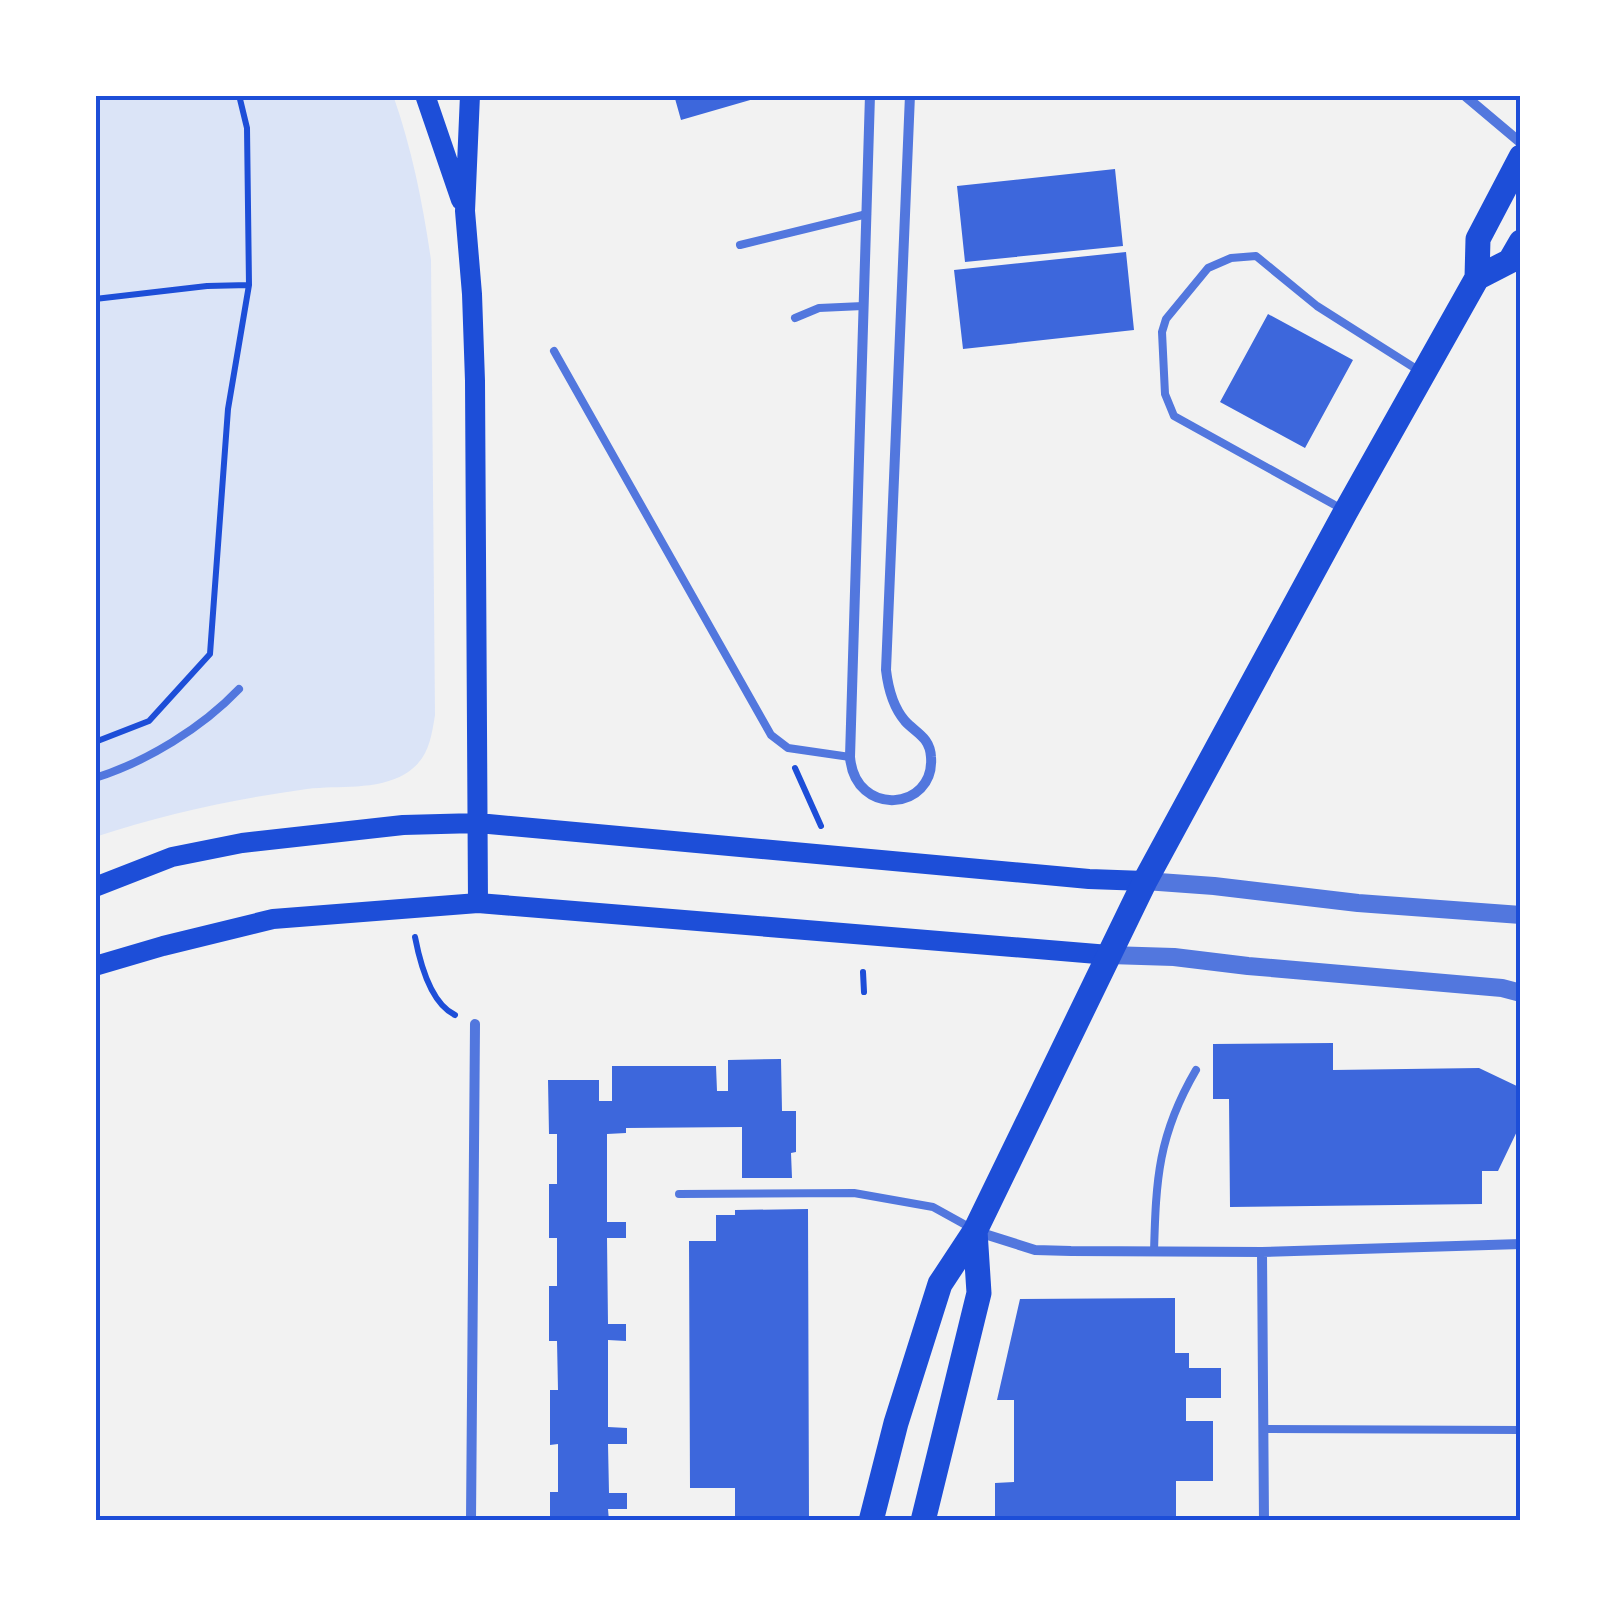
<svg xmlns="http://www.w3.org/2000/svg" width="1616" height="1616" font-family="'DejaVu Sans',sans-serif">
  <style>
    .green { fill: #dbe4f7 }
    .building { fill: #3d67dc }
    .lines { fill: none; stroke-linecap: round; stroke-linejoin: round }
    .path { stroke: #1d4ed8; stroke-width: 6 }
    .service { stroke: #5277de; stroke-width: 8 }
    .minor { stroke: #5277de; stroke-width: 10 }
    .tertiary { stroke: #5277de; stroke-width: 18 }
    .secondary { stroke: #1d4ed8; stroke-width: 20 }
    .primary { stroke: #1d4ed8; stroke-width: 25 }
    .neatline { fill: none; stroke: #1d4ed8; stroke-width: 4 }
  </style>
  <rect width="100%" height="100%" fill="#f2f2f2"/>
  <path class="green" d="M 95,95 L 393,95 C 412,149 423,204 431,260 L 435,715 C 431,740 428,760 405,774 C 376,791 339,785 307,789 C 235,799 164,814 95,837 Z"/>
  <path class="building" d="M 674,95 L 764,95 L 764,96 L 681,120 Z
    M 1115,169 L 1123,246 L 965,262 L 957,186 Z
    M 1126,252 L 1134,330 L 963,349 L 954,270 Z
    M 1268,314 L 1353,360 L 1305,448 L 1220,402 Z
    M 1333,1043 L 1333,1070 L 1479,1068 L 1521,1088 L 1521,1123 L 1498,1171 L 1482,1171 L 1482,1204 L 1230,1207 L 1229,1099 L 1213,1099 L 1213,1044 Z
    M 781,1059 L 782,1111 L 796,1111 L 796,1152 L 791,1153 L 792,1178 L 742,1178 L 742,1127 L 626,1128 L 626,1133 L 607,1134 L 607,1222 L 626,1222 L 626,1238 L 607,1238 L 608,1324 L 626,1324 L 626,1341 L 608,1340 L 608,1427 L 627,1428 L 627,1444 L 608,1444 L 609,1493 L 627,1493 L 627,1509 L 608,1509 L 609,1521 L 550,1521 L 550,1492 L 558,1492 L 558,1444 L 550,1445 L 550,1390 L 558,1390 L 557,1341 L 549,1341 L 549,1286 L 557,1286 L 557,1238 L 549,1238 L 549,1184 L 557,1184 L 557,1134 L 549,1134 L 548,1080 L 599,1080 L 599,1101 L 612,1101 L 612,1066 L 716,1066 L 717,1091 L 728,1091 L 728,1060 Z
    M 808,1209 L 809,1521 L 735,1521 L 735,1488 L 690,1488 L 689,1241 L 716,1241 L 716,1215 L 735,1215 L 735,1210 Z
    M 1175,1298 L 1175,1353 L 1189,1353 L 1189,1368 L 1221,1368 L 1221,1398 L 1186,1398 L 1186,1421 L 1213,1421 L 1213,1481 L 1176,1481 L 1176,1521 L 995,1521 L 995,1483 L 1014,1482 L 1014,1400 L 997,1400 L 1020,1299 Z"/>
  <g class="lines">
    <path class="path" d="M 95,299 L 207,286 L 249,285
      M 95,742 L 149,721 L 210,654 L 228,409 L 249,285 L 247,128 L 239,95
      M 795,768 L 821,826
      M 415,937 C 420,963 430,1003 455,1015
      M 863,972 L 864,992"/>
    <path class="service" d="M 740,245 L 867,214
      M 795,318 L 819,308 L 863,306
      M 554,351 L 771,735 L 788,748 L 850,757
      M 1342,509 L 1174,416 L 1165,394 L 1162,332 L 1166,319 L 1208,268 L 1231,258 L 1256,256 L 1317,306 L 1421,372
      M 95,778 C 146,762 202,728 239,689
      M 679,1194 L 854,1193 L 933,1207 L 971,1228
      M 1154,1252 C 1156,1179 1158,1135 1196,1070
      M 1263,1429 L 1521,1430"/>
    <path class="minor" d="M 870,95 L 850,757 C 855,818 935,811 931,757 C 930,737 916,733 905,721 C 893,707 888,687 886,670 L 910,95
      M 1464,95 L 1521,143
      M 975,1231 L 1035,1250 L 1071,1251 L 1262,1252 L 1521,1244
      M 1262,1252 L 1264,1521
      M 471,1521 L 475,1024"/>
    <path class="tertiary" d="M 1145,881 L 1214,886 L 1358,903 L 1521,915
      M 1109,955 L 1174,957 L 1248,966 L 1502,988 L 1521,993"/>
    <path class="secondary" d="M 425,95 L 461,200
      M 470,95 L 465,211 L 472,294 L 475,381 L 478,903
      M 95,887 L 172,857 L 242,843 L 403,825 L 478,823 L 1089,879 L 1145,881
      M 95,966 L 163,946 L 273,919 L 478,903 L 1109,955"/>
    <path class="primary" d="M 1477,278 L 1510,261 L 1521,242
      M 871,1521 L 896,1423 L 940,1284 L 975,1231 L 1145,881 L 1346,511 L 1477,278 L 1478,239 L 1521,157
      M 923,1521 L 979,1293 L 975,1231"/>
  </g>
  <rect width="1616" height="1616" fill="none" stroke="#ffffff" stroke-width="195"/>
  <rect x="98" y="98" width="1420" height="1420" class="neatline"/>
</svg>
